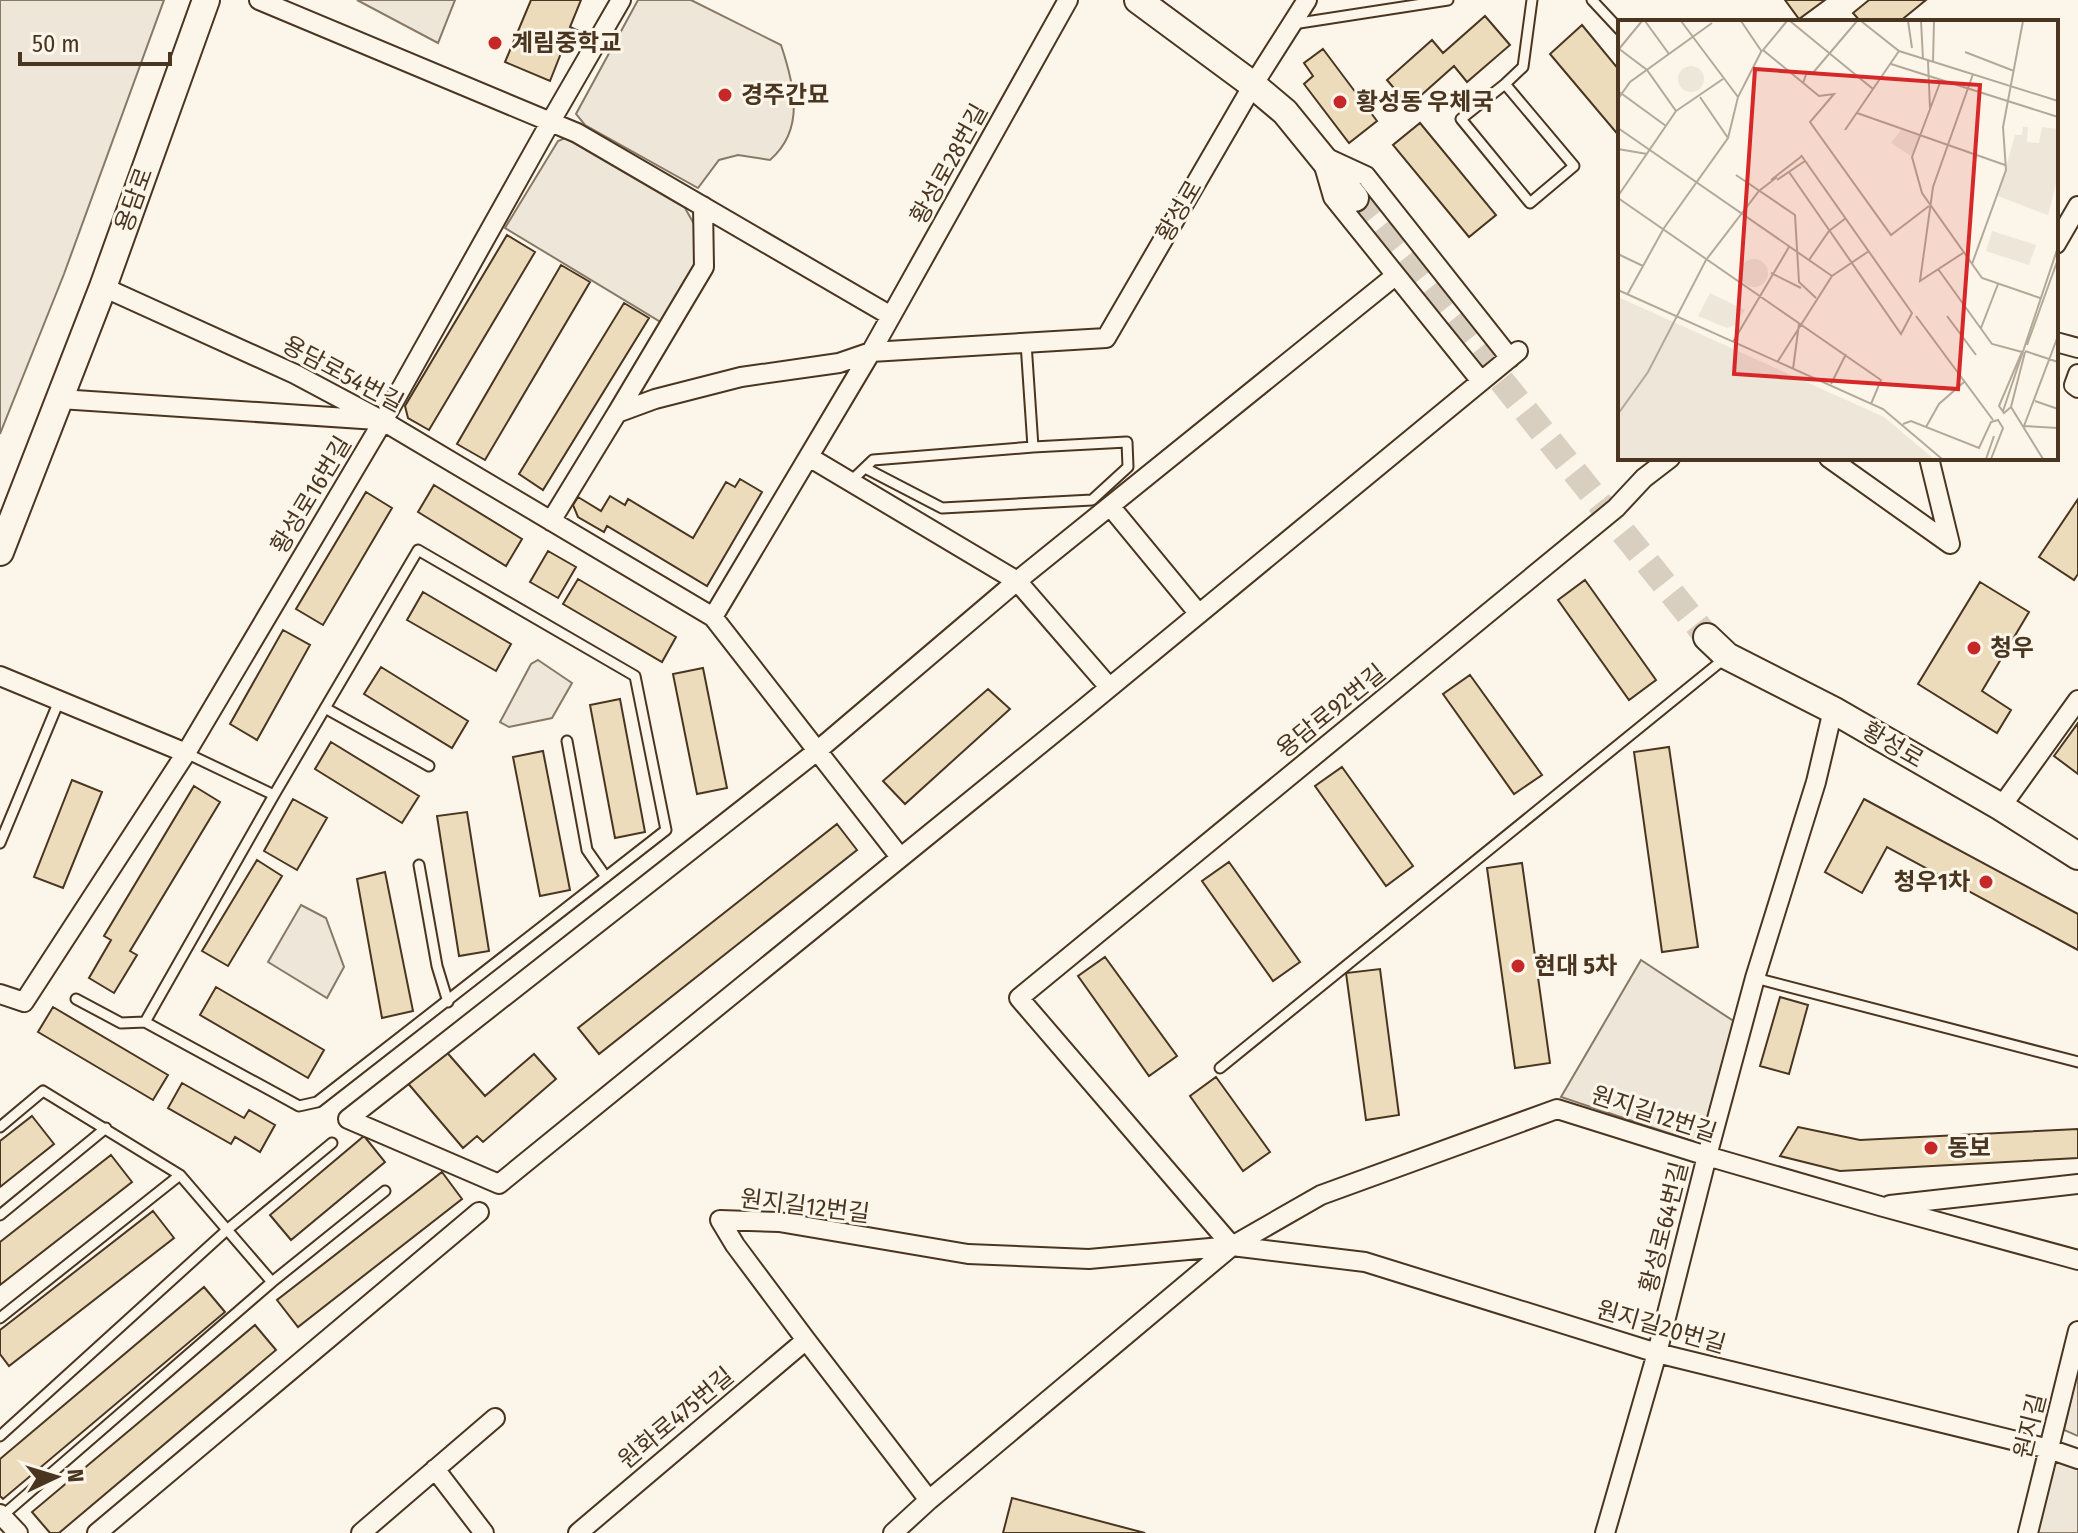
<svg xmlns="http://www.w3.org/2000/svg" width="2078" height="1533" font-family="'Fira Sans Condensed','Noto Sans KR',sans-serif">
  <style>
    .green { fill: #ede6d9; stroke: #887966; stroke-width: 2 }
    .building { fill: #ecdcbc; stroke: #4a3520; stroke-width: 2 }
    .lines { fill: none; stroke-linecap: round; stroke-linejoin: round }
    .secondary-tunnel { stroke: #d8cfc1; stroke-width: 26; stroke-dasharray: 26 13; stroke-linecap: butt }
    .lane-casing { stroke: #4a3520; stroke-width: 13 }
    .street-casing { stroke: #4a3520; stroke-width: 22 }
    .secondary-casing { stroke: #4a3520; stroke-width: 30 }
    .lane { stroke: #fbf6e9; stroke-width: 9 }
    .street { stroke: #fbf6e9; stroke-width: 18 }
    .secondary { stroke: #fbf6e9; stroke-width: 26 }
    .poi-dot { fill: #c62828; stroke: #fbf6e9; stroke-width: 3 }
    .labels { text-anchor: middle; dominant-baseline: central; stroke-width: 6; stroke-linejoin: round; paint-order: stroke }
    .poi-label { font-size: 24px; font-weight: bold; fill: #4a3520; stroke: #fbf6e9; text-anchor: start }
    .street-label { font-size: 24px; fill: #4a3520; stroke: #fbf6e9 }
    .inset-road { fill: none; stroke: #b4a999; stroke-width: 2 }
    .view { fill: #d62828; fill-opacity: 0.15; stroke: #d62828; stroke-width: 4 }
    .inset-edge { fill: none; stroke: #4a3520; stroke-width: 4 }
  </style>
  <rect width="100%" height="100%" fill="#fbf6e9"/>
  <path class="green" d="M 0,0 L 164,0 L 64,274 L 0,434 Z
    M 357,0 L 455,0 L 438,43 Z
    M 638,0 L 691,0 L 781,45 C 794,84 806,129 770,160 L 738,155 L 719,160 L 698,188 L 585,125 L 576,114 Z
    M 565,138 L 685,208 L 694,224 L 695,264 L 664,324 L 505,228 L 558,141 Z
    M 538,660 L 572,683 L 552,718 L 509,727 L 500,722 L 531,664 Z
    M 301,905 L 326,918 L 344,967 L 327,998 L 268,962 Z
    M 1641,960 L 1735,1022 L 1701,1144 L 1561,1097 Z
    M 2078,1368 L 2078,1436 L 2064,1430 Z
    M 2058,1460 L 2078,1463 L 2078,1533 L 2037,1533 L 2052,1469 Z"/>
  <path class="building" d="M 531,0 L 581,0 L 570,27 L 579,31 L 575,41 L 567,38 L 550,81 L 505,62 Z
    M 1785,0 L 1825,0 L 1799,19 Z
    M 1869,0 L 1926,0 L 1899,22 L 1861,22 L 1853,13 Z
    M 1485,16 L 1510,45 L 1467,82 L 1454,66 L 1409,106 L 1387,80 L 1432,40 L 1443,53 Z
    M 1582,25 L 1620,71 L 1620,137 L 1550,54 Z
    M 1323,49 L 1377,121 L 1349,143 L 1304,84 L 1313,76 L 1304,63 Z
    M 1420,123 L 1496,215 L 1469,237 L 1393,145 Z
    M 507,235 L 535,252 L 429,430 L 408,418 L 405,406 Z
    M 561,265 L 590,282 L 485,460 L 457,444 Z
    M 624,303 L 649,318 L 543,490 L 519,474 Z
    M 740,479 L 762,492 L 707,586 L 607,526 L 604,532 L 578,517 L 573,505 L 578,497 L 601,511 L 610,496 L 625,505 L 628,499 L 693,538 L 726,482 L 735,487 Z
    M 434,485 L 522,539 L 506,566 L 418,512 Z
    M 366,492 L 392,508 L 323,625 L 296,609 Z
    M 2078,499 L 2078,574 L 2074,580 L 2039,557 Z
    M 548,551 L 576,567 L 558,598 L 530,582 Z
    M 578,579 L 676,637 L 662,662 L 563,604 Z
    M 1585,580 L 1656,680 L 1629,700 L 1558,600 Z
    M 1980,582 L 2029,612 L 1982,691 L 2011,710 L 1997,733 L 1918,684 Z
    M 423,592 L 511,644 L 496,671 L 407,620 Z
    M 283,630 L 310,645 L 257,740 L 230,724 Z
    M 381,667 L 468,721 L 452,748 L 364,694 Z
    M 703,668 L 727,788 L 697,794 L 673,674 Z
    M 1470,675 L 1542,775 L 1514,794 L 1443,694 Z
    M 988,689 L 1010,709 L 905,804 L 883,781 Z
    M 620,699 L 645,832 L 615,838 L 590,705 Z
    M 2078,723 L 2078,774 L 2054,756 Z
    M 331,742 L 419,796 L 402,823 L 315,769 Z
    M 1669,747 L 1698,947 L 1662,952 L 1634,752 Z
    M 543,751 L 570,890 L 540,896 L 513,757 Z
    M 1342,767 L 1413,866 L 1386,886 L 1315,786 Z
    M 72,780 L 102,792 L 63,888 L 34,877 Z
    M 194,786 L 220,802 L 130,951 L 137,955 L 114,993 L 89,978 L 111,940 L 104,936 Z
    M 293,799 L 327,818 L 297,870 L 264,851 Z
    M 1864,799 L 2078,914 L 2078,950 L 1887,847 L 1862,893 L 1825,872 Z
    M 467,812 L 489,951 L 459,956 L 437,816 Z
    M 837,824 L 857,850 L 599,1054 L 578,1028 Z
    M 257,860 L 282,876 L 228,966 L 202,951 Z
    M 1229,862 L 1300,962 L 1273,981 L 1202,881 Z
    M 1522,863 L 1550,1063 L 1515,1068 L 1487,868 Z
    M 385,872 L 413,1011 L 382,1018 L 357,879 Z
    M 1105,957 L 1177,1056 L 1149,1076 L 1078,976 Z
    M 1380,969 L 1399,1115 L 1366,1120 L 1346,973 Z
    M 216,987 L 324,1050 L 308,1078 L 200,1015 Z
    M 1780,997 L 1808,1005 L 1789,1074 L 1760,1066 Z
    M 53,1007 L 168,1075 L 153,1100 L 38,1032 Z
    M 444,1049 L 485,1096 L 534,1054 L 556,1079 L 483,1142 L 477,1136 L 463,1148 L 406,1081 Z
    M 1216,1077 L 1270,1152 L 1243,1171 L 1190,1096 Z
    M 182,1083 L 244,1118 L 249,1110 L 275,1125 L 260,1152 L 235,1137 L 231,1144 L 168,1108 Z
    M 32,1116 L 54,1144 L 0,1187 L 0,1141 Z
    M 1798,1127 L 1860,1140 L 2078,1129 L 2078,1158 L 1840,1171 L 1780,1156 Z
    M 364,1136 L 385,1162 L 291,1240 L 270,1215 Z
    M 111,1155 L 132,1182 L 0,1285 L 0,1242 Z
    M 442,1172 L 462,1199 L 298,1327 L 277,1300 Z
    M 153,1211 L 174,1238 L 9,1366 L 0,1354 L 0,1330 Z
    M 204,1287 L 225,1312 L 3,1499 L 0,1496 L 0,1459 Z
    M 255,1325 L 276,1350 L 59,1533 L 50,1533 L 32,1512 Z
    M 1012,1498 L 1145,1533 L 1003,1533 Z"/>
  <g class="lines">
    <path class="secondary-tunnel" d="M 1355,198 L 1707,637"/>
    <defs>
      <path id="lane" d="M 1592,0 L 1620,30
        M 1293,24 L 1448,0
        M 1505,84 L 1574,166 L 1530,203 L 1461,119 L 1505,84 L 1523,67 L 1532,0
        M 1026,343 L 1033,447
        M 850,482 L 873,460 L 1033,447 L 1127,442 L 1128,467 L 1092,500 L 942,508 L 865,468
        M 418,550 L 635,676 L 666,830 L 317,1102 L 299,1106 L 145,1022 L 274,795 Z
        M 325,708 L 429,766
        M 567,741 L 587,850 L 606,877
        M 186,753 L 274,795
        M 0,843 L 59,701
        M 419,865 L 437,966 L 448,1002
        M 1755,978 L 2078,1062
        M 76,999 L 121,1023 L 145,1022
        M 1220,1068 L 1724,659
        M 0,1127 L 43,1091 L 180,1175 L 272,1282
        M 0,1215 L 106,1128
        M 0,1318 L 180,1175
        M 0,1436 L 228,1229 L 332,1143
        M 2,1516 L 272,1282 L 385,1191"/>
      <path id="street" d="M 259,0 L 577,133 L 891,316
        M 1327,158 L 1366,176 L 1510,358
        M 1324,166 L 1333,197 L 1481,381
        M 2056,244 L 2078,206
        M 1395,276 L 1017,581 L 817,751 L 348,1119 L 499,1184 L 1081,711 L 1518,351
        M 103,287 L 295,374 L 383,421 L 713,617 L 900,857
        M 2056,342 L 2078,348
        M 2078,374 L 2074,385 L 2078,388
        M 60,399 L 377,420
        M 617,413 L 704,267 L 703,206
        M 809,457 L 1017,581 L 1109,687
        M 1829,458 L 1950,544 L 1929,458
        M 1110,506 L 1199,614
        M 551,521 L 617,413 L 655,399 L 741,377 L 839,363 L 871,352 L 1106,338 L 1253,85 L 1307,0
        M 713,617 L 871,352 L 1068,0
        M 0,676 L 186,753
        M 2001,807 L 2078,700
        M 0,994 L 24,1002 L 186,753 L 383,421 L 551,121 L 621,0
        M 1890,1205 L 2078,1184
        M 1232,1246 L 1019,998 L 1616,508 L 1644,478 L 1670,458
        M 435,1469 L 484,1533
        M 929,1500 L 806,1340 L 735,1245 L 720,1220 L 779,1222 L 968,1254 L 1089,1259 L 1232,1246 L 1365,1262 L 1657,1353 L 2049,1449 L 2078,1459
        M 0,1514 L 18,1533
        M 97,1533 L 479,1212
        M 361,1533 L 495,1418
        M 578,1533 L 806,1340
        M 893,1533 L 929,1500 L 1232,1246 L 1321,1195 L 1557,1109 L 1707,1156 L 1880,1206 L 2078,1260
        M 1605,1533 L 1657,1353 L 1707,1156 L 1755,978 L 1816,782 L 1833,710
        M 2028,1533 L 2078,1331"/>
      <path id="secondary" d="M 1138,0 L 1253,85 L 1285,112 L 1355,198
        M 0,552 L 103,287 L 206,0
        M 1707,637 L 1727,656 L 1833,710 L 2001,807 L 2078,856"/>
    </defs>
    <use href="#lane" class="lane-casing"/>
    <use href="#street" class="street-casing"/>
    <use href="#secondary" class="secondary-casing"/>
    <use href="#lane" class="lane"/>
    <use href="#street" class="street"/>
    <use href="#secondary" class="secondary"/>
  </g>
  <g class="poi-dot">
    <circle cx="495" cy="43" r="8"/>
    <circle cx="725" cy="95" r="8"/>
    <circle cx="1340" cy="102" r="8"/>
    <circle cx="1974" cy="648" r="8"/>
    <circle cx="1986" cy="882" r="8"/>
    <circle cx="1518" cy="966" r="8"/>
    <circle cx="1931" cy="1148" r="8"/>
  </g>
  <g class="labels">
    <g class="poi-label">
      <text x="511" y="43">계림중학교</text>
      <text x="741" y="95">경주간묘</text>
      <text x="1356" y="102">황성동 우체국</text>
      <text x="1990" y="648">청우</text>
      <text x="1970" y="882" text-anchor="end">청우1차</text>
      <text x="1534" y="966">현대 5차</text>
      <text x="1947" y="1148">동보</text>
    </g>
    <g class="street-label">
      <text transform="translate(949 164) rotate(-61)">황성로28번길</text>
      <text transform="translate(134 200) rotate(-70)">용담로</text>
      <text transform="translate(1179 211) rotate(-60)">황성로</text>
      <text transform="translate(343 374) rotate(28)">용담로54번길</text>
      <text transform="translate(311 495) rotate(-59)">황성로16번길</text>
      <text transform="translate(1331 711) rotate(-39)">용담로92번길</text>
      <text transform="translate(1893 745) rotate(30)">황성로</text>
      <text transform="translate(1654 1114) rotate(18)">원지길12번길</text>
      <text transform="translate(805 1206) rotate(7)">원지길12번길</text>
      <text transform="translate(1664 1227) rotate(-76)">황성로64번길</text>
      <text transform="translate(1661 1327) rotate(16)">원지길20번길</text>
      <text transform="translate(676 1418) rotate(-40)">원화로475번길</text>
      <text transform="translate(2030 1426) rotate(-76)">원지길</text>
    </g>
  </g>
  <g transform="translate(1618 20)">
    <rect width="440" height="440" fill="#fbf6e9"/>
    <path d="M60 59a13 13 0 1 1 26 0a13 13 0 1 1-26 0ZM 405,107 L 410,107 L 409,122 L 421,123 L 424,107 L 440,109 L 440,156 L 430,195 L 380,176 L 397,115 L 404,115 ZM 283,110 L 301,116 L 293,136 L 273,123 ZM 374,211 L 418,225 L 411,245 L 368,231 ZM122 253a14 14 0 1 1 28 0a14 14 0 1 1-28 0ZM 92,273 L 127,290 L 117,305 L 109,308 L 80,296 ZM 0,277 L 266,397 L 316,439 L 0,439 Z" fill="#ede6d9"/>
    <path class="inset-road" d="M 27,1 L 51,34M 63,1 L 120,77M 123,1 L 144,32M 169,1 L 145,30 L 201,76 L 216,74 L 192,102 L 273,215 L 311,186M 172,1 L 255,69M 243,1 L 281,31 L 440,81M 290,1 L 294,28M 303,1 L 305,39M 0,28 L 29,50 L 58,91 L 0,176M 1,29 L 24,1M 347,32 L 396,51M 310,41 L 312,88M 315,42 L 316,1M 273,44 L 440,97M 323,60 L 294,137 L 304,173 L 364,258 L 422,278M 185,63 L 189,52 L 194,54 L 239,1M 0,71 L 48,106M 82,77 L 110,118M 0,79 L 12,62 L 94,3M 58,91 L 105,59M 239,93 L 387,145M 0,108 L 214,256M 227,110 L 281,31M 0,129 L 29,134M 171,152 L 283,314 L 294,293 L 183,135M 118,155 L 177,195 L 181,262 L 198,278M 153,160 L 184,136M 159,160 L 187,141M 0,178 L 263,360 L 253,384M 345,233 L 302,261 L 315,167 L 355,54M 0,234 L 25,246M 191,240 L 211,211 L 228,198M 354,244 L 388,150 L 385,107 L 405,1M 320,249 L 374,324 L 404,332 L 381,386 L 386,393 L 393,387 L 407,332M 153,253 L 183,268M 0,270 L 265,389 L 324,439M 9,275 L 46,208 L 110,118 L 120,77 L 144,30M 298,296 L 375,400M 329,296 L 358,335M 363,308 L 380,264M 440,316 L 406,406 L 440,408M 115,322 L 171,227M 409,325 L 440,239M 407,331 L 440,342M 160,341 L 214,256 L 251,231M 175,349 L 181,304M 213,364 L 228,334M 417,381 L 440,389M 393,387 L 425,439M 385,391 L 440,227M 0,394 L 30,352 L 88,240 L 141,171 L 159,157M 285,404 L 293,401 L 361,428 L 373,402 L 380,400 L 385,408 L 373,439M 308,407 L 321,384 L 346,362M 368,439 L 376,416"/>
    <path class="view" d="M 137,49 L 362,65 L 340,369 L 116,354 Z"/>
    <rect width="440" height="440" class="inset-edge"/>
  </g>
  <g transform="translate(56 1477) rotate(86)" stroke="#fbf6e9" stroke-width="6" paint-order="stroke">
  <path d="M0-6L14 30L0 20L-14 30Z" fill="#4a3520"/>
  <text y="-12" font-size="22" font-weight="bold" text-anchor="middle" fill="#4a3520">N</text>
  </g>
  <path d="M20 52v12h150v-12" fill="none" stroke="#4a3520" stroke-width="4"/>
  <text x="32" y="52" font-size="24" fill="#4a3520" stroke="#fbf6e9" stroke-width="6" paint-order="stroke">50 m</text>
</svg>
